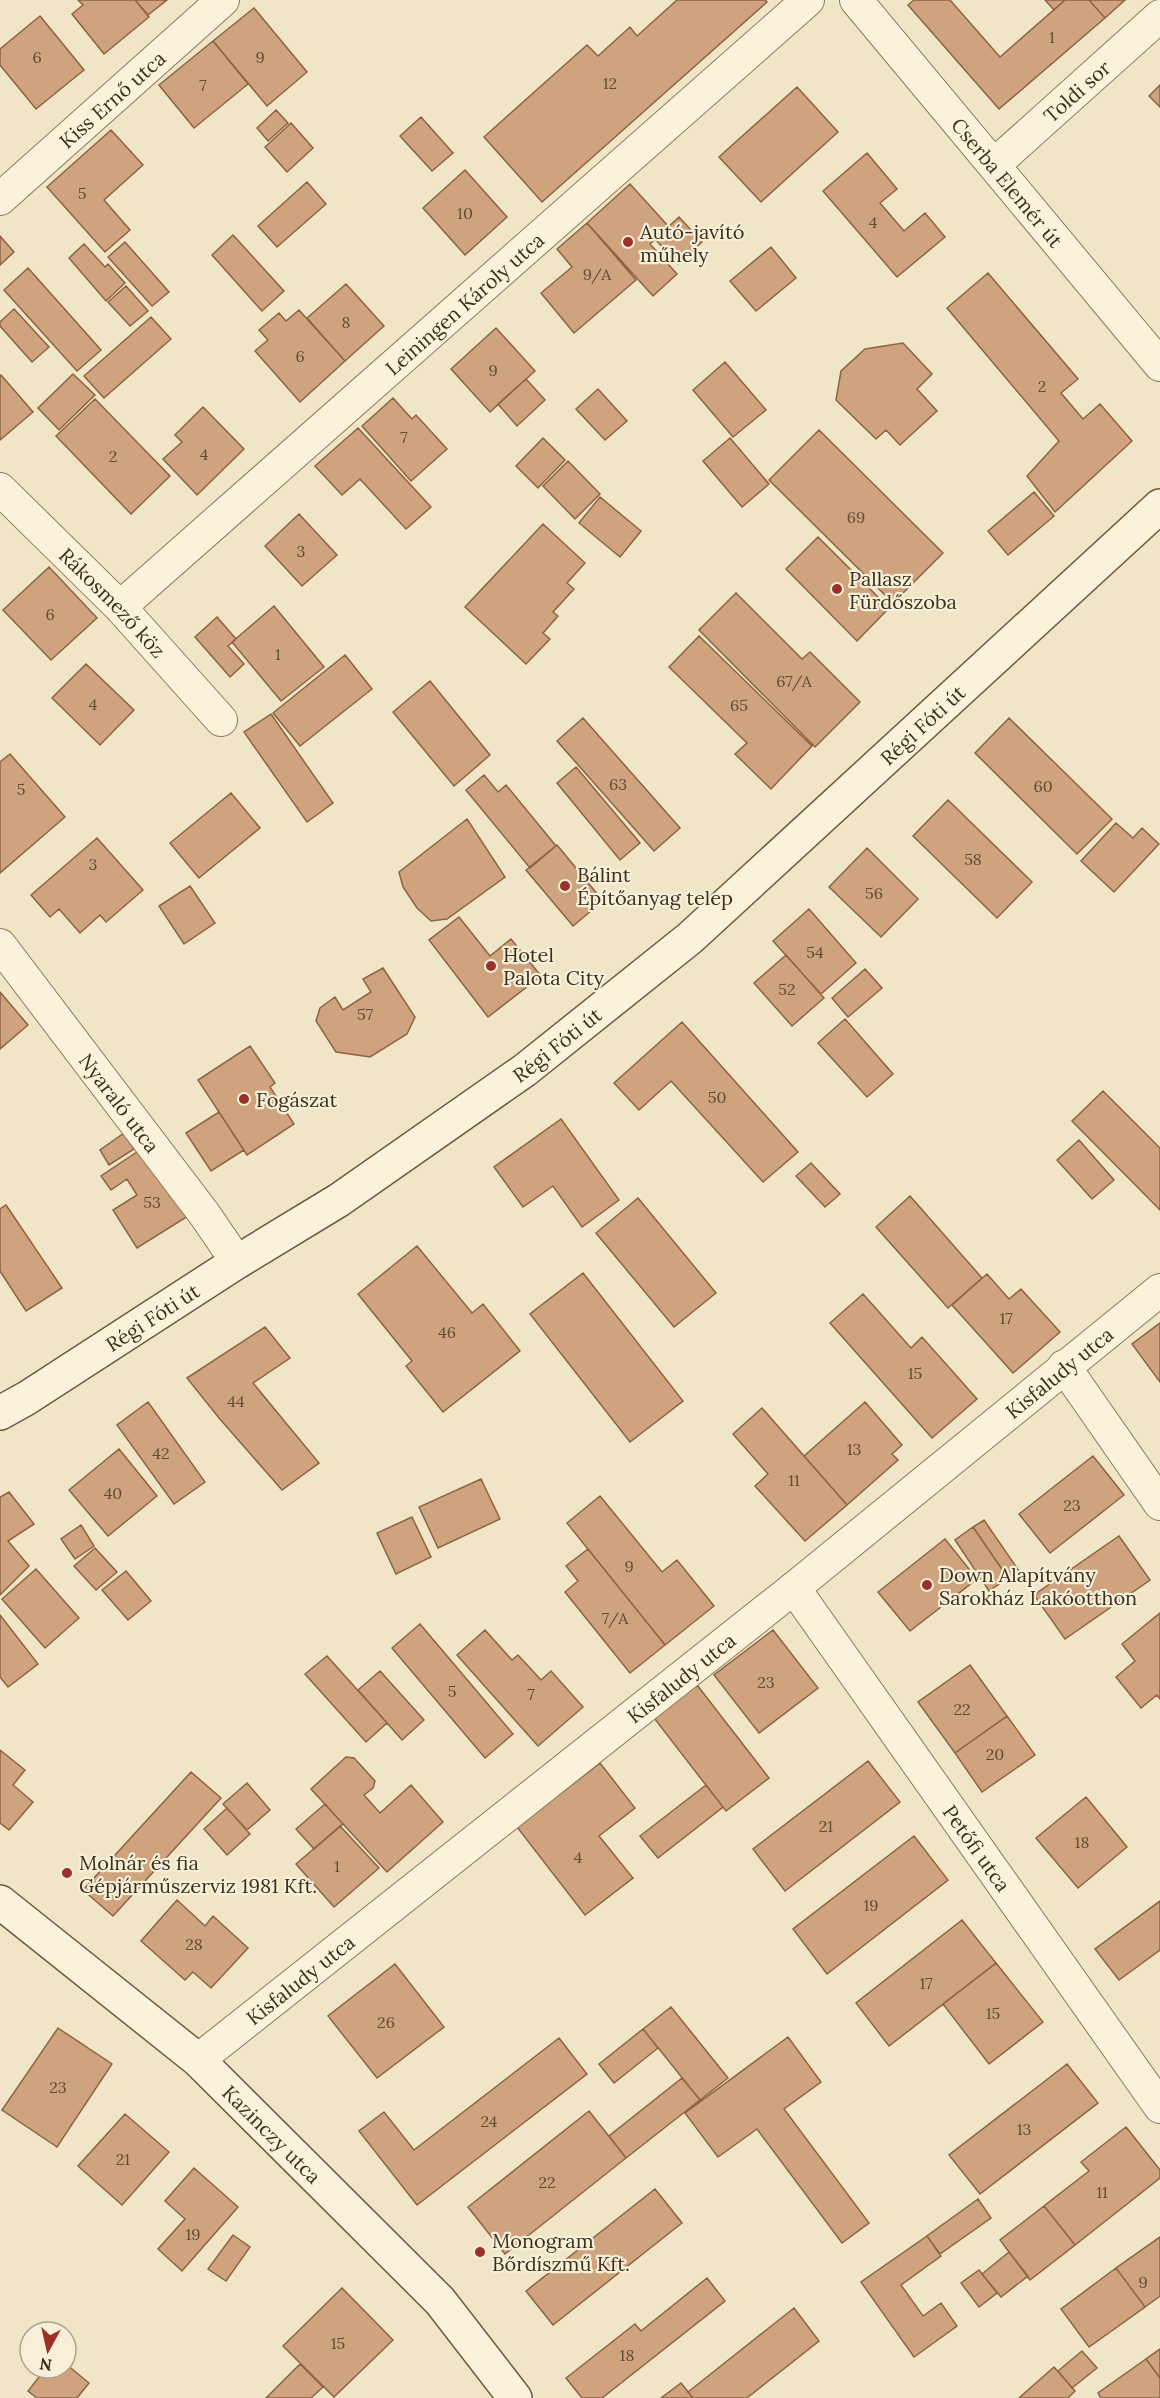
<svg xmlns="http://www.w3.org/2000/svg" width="1160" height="2398" font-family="Lora,serif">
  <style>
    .building { fill: #cfa37d; stroke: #8d6341; stroke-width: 1.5 }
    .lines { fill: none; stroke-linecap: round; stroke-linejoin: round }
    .street-casing { stroke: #8d785c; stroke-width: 34 }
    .secondary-casing { stroke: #6f593f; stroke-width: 36 }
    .street { stroke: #faf2db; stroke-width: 32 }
    .secondary { stroke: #faf2db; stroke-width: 33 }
    .poi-dot { fill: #9d2f2a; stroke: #f7efd7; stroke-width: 2 }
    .labels { text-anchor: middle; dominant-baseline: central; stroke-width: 4.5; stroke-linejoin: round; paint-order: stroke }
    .number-label { font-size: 16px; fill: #624c37 }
    .street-label { font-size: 20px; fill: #3d2f20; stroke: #f7efd7 }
    .poi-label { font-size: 20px; fill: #3d2f20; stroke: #f7efd7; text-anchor: start }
  </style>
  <rect width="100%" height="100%" fill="#f0e6c7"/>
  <path class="building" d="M 78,0 L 135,0 L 149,17 L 104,54 L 72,14 L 83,5 Z
    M 135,0 L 167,0 L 148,15 Z
    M 677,0 L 765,0 L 767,2 L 542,202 L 484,137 L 587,45 L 598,56 L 630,27 L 637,36 Z
    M 914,0 L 950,0 L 1000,57 L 1065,0 L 1089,0 L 1105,18 L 999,109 L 908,5 Z
    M 1045,0 L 1065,0 L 1054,10 Z
    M 1089,0 L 1125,0 L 1105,18 Z
    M 254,8 L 307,72 L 267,106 L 213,41 Z
    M 40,16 L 84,70 L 36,109 L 0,65 L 0,49 Z
    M 213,41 L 248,84 L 194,128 L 159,85 Z
    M 1160,85 L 1160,107 L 1149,96 Z
    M 797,87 L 838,132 L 761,202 L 719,157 Z
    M 276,110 L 288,123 L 268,141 L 257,128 Z
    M 421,117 L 453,153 L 432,171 L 400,136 Z
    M 291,123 L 313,148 L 287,172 L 265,147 Z
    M 111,130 L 143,165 L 104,200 L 130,230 L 105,252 L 47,187 Z
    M 867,153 L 897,189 L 880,203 L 904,231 L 925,213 L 945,237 L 897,277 L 823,191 Z
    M 465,170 L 507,217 L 465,255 L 423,208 Z
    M 307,182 L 326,204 L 277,247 L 258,226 Z
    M 630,184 L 669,227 L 650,244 L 677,274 L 653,296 L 587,223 Z
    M 679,217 L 702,242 L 678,264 L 655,239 Z
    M 587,223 L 636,280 L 574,333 L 541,293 L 572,267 L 557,249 Z
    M 233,235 L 284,291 L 262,311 L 212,255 Z
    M 0,236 L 14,252 L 0,265 Z
    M 125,242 L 169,292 L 152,306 L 108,257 Z
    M 84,244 L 105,267 L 108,264 L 125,283 L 106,301 L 69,258 Z
    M 771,247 L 796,278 L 756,311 L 730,281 Z
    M 28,268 L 101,350 L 77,371 L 4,290 Z
    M 988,273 L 1078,379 L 1061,393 L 1083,419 L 1100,404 L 1132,441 L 1055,512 L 1027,476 L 1059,441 L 947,308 Z
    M 346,284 L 384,326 L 345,361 L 307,318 Z
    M 126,286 L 148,311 L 130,326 L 108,302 Z
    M 14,309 L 49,347 L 32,362 L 0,326 L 0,322 Z
    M 299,310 L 345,361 L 300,402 L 255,351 L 268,340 L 259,330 L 279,313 L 286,321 Z
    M 151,317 L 171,339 L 104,398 L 84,376 Z
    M 496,328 L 535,371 L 490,412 L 451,369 Z
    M 903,343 L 932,374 L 917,389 L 937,411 L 900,445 L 886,430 L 876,439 L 836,400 L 841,371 L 865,349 Z
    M 725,362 L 766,410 L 733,437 L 693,390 Z
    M 73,374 L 95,395 L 59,430 L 38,408 Z
    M 1,375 L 33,412 L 0,440 L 0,377 Z
    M 526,379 L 545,400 L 517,426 L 498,404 Z
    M 598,389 L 627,421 L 605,440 L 576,409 Z
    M 393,398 L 412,419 L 416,415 L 447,449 L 411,481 L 362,426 Z
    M 95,399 L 170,476 L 131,514 L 56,436 Z
    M 203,407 L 244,449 L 197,495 L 163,459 L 182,442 L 175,435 Z
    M 358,428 L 431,507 L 406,529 L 360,479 L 342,495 L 315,466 Z
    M 819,430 L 943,553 L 893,603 L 769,480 Z
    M 543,438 L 565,460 L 538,488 L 516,466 Z
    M 730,438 L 769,484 L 742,507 L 703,461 Z
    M 568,461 L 600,494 L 575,519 L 543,486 Z
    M 1034,492 L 1054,516 L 1008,555 L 988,531 Z
    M 600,497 L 641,531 L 620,557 L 579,523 Z
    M 299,514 L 337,555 L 302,586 L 265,546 Z
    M 543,524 L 585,563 L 567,583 L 574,589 L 553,612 L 558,616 L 543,633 L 550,639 L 526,664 L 465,607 Z
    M 818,537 L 889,608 L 857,641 L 786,569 Z
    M 49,567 L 97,618 L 51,660 L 3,610 Z
    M 736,593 L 802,659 L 810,652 L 860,702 L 815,747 L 699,630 Z
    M 274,606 L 324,667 L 281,701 L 232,642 Z
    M 217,617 L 236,639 L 228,646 L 244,664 L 230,677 L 195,637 Z
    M 699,636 L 812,746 L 771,789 L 735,754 L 747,743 L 669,667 Z
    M 345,655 L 372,689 L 300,746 L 273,713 Z
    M 86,664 L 134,710 L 100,745 L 52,698 Z
    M 430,681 L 490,755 L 454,786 L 393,712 Z
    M 271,714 L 333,803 L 307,822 L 244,732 Z
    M 583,718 L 680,828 L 654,851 L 557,741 Z
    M 1009,718 L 1112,819 L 1077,854 L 975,753 Z
    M 10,754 L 65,817 L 0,873 L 0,762 Z
    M 576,767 L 640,843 L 620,860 L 557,783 Z
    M 484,775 L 498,792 L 506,785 L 556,846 L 530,868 L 466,790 Z
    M 231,793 L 260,828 L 199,878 L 170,843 Z
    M 948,800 L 1032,882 L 997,918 L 913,836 Z
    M 467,819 L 505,877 L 447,919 L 431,921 L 417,908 L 403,887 L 399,872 Z
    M 1116,823 L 1133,838 L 1142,828 L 1159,844 L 1114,892 L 1081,861 Z
    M 97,838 L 143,890 L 106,922 L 100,915 L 80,933 L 59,909 L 50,917 L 31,895 Z
    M 557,845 L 603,901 L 573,926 L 526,870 Z
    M 867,848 L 918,899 L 881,937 L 829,887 Z
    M 190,886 L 215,923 L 184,944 L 159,906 Z
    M 809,909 L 856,963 L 821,994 L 773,941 Z
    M 459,917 L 490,956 L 511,939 L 541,976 L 488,1017 L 429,940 Z
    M 786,955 L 824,998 L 792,1026 L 754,983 Z
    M 383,968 L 415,1017 L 407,1034 L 370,1057 L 336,1052 L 316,1021 L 320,1008 L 335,997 L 343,1010 L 371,992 L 363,979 Z
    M 865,969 L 882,988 L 848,1017 L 832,998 Z
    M 0,992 L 28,1025 L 0,1049 Z
    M 845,1019 L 893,1074 L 867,1097 L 818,1043 Z
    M 682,1022 L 798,1152 L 763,1182 L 671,1081 L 639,1110 L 614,1083 Z
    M 250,1046 L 275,1083 L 270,1087 L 294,1124 L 247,1155 L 198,1080 Z
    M 1103,1091 L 1160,1148 L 1160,1210 L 1072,1121 Z
    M 219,1112 L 244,1150 L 211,1171 L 186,1133 Z
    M 561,1119 L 619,1200 L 582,1227 L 553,1186 L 523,1207 L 494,1167 Z
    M 124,1133 L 134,1149 L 109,1165 L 100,1150 Z
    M 1079,1140 L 1114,1180 L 1092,1199 L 1057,1160 Z
    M 143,1148 L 188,1216 L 137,1248 L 113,1210 L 137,1195 L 127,1179 L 111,1190 L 101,1176 Z
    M 811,1163 L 840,1194 L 825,1207 L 796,1176 Z
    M 910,1196 L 982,1278 L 948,1308 L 876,1227 Z
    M 638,1198 L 716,1293 L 674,1327 L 596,1233 Z
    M 6,1205 L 62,1288 L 26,1311 L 0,1271 L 0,1209 Z
    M 417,1246 L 472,1313 L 483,1304 L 520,1351 L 443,1412 L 406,1366 L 412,1361 L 358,1294 Z
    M 583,1273 L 683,1401 L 630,1442 L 530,1314 Z
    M 987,1274 L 1009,1299 L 1021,1289 L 1060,1332 L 1013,1373 L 952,1305 Z
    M 863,1294 L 911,1348 L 922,1337 L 977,1399 L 932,1438 L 830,1323 Z
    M 1160,1323 L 1160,1382 L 1132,1344 Z
    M 265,1327 L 290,1358 L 253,1383 L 319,1463 L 282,1490 L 219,1418 L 187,1378 Z
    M 148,1402 L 205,1482 L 174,1504 L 117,1425 Z
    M 865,1402 L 902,1445 L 892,1454 L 898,1460 L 847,1505 L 804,1456 Z
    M 762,1408 L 847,1505 L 805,1541 L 755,1486 L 768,1474 L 733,1434 Z
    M 119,1449 L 157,1496 L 108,1536 L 69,1490 Z
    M 1093,1456 L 1124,1495 L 1050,1553 L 1019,1514 Z
    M 481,1479 L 500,1519 L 438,1548 L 419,1507 Z
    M 9,1492 L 34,1524 L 8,1541 L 29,1566 L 0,1595 L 0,1497 Z
    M 600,1496 L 662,1572 L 677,1560 L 714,1606 L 665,1645 L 567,1523 Z
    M 412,1517 L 431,1557 L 396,1574 L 377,1533 Z
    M 984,1520 L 1019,1571 L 1008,1578 L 973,1527 Z
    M 81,1525 L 94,1546 L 75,1559 L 61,1539 Z
    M 973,1527 L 1008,1578 L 989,1591 L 955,1540 Z
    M 1119,1536 L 1150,1580 L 1065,1639 L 1034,1595 Z
    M 945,1539 L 977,1579 L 910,1631 L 878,1592 Z
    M 95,1548 L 117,1572 L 96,1590 L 74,1566 Z
    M 588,1549 L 665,1645 L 630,1673 L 565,1592 L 578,1581 L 566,1566 Z
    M 36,1569 L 79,1618 L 45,1648 L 2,1599 Z
    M 126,1571 L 151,1601 L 128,1620 L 102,1590 Z
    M 1160,1613 L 1160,1699 L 1157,1695 L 1141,1708 L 1116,1677 L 1135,1661 L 1122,1644 Z
    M 0,1615 L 38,1664 L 8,1687 L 0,1677 Z
    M 420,1624 L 513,1734 L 485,1758 L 392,1648 Z
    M 485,1630 L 512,1660 L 518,1655 L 541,1680 L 551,1671 L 583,1707 L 538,1746 L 457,1655 Z
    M 773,1630 L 818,1688 L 759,1733 L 714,1675 Z
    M 327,1656 L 387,1723 L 366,1742 L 305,1674 Z
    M 970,1665 L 1007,1716 L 955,1753 L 918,1702 Z
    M 380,1671 L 424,1720 L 402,1740 L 358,1690 Z
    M 697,1685 L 769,1778 L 726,1811 L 654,1718 Z
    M 1007,1716 L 1035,1755 L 982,1792 L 955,1753 Z
    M 0,1750 L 25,1770 L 13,1785 L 33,1802 L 9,1830 L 0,1823 Z
    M 346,1757 L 354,1758 L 375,1781 L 373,1788 L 364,1795 L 380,1813 L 411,1785 L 443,1822 L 387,1872 L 311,1789 Z
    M 868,1761 L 900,1802 L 785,1891 L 753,1849 Z
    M 600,1763 L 635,1808 L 599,1836 L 633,1878 L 585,1915 L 517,1827 Z
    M 191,1772 L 221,1798 L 113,1916 L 83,1890 Z
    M 247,1783 L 270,1810 L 247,1830 L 223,1804 Z
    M 706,1785 L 723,1807 L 658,1858 L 640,1836 Z
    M 1086,1797 L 1127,1847 L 1078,1888 L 1036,1838 Z
    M 325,1804 L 343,1824 L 314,1849 L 296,1829 Z
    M 227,1808 L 250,1834 L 227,1855 L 204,1829 Z
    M 340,1826 L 379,1868 L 334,1907 L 296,1864 Z
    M 914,1836 L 948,1880 L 827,1974 L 793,1929 Z
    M 177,1900 L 205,1926 L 213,1916 L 248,1948 L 211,1988 L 193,1972 L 185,1980 L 141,1941 Z
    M 1160,1901 L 1160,1950 L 1119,1980 L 1095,1949 Z
    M 962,1920 L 996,1963 L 889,2046 L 856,2003 Z
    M 996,1963 L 1043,2022 L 989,2064 L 943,2004 Z
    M 395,1964 L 444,2027 L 377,2078 L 328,2016 Z
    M 671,2007 L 728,2078 L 700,2100 L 643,2029 Z
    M 58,2028 L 112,2064 L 57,2147 L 2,2110 Z
    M 643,2029 L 658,2048 L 614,2083 L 599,2064 Z
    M 788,2037 L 821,2082 L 784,2109 L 869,2223 L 842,2243 L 757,2129 L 718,2157 L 685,2113 Z
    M 559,2038 L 587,2074 L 417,2205 L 359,2131 L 384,2112 L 414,2150 Z
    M 1067,2064 L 1098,2103 L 980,2194 L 949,2155 Z
    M 682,2078 L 700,2100 L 626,2158 L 609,2136 Z
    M 589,2111 L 626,2158 L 505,2254 L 468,2207 Z
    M 125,2114 L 169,2152 L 122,2205 L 78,2166 Z
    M 1126,2127 L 1160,2170 L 1160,2178 L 1075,2245 L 1044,2206 L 1089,2171 L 1081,2162 Z
    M 194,2168 L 238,2207 L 182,2271 L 158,2249 L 185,2219 L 165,2201 Z
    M 655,2189 L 682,2223 L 553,2325 L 526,2291 Z
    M 978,2199 L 991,2218 L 940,2254 L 927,2236 Z
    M 1044,2206 L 1075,2245 L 1030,2280 L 1000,2240 Z
    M 233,2235 L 250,2247 L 226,2281 L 208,2269 Z
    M 927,2236 L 941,2256 L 901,2285 L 923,2316 L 941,2303 L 957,2326 L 914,2357 L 861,2282 Z
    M 1160,2237 L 1160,2296 L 1145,2307 L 1116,2268 Z
    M 1009,2252 L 1028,2276 L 1001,2297 L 982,2274 Z
    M 1116,2268 L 1145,2307 L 1089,2347 L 1061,2309 Z
    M 979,2270 L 997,2293 L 979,2307 L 961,2283 Z
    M 707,2278 L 725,2301 L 602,2398 L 582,2398 L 566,2378 L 635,2324 L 641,2331 Z
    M 342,2288 L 393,2340 L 334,2397 L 283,2346 Z
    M 794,2308 L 819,2341 L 747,2398 L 693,2398 L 688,2392 Z
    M 1160,2349 L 1160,2378 L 1146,2359 Z
    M 1082,2351 L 1097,2368 L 1072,2388 L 1058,2371 Z
    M 1146,2359 L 1160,2378 L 1160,2398 L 1101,2398 L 1098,2393 Z
    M 66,2364 L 89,2383 L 77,2398 L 37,2398 L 28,2391 L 46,2368 L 66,2368 Z
    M 300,2364 L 323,2387 L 311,2398 L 266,2398 Z
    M 1054,2367 L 1075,2391 L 1068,2398 L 1019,2398 Z
    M 681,2383 L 693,2398 L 661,2398 Z"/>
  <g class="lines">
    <defs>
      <g id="street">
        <path id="s1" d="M 856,0 L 1160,365"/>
        <path id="s2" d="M 994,165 L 1160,16"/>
        <path id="s3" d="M 0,199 L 223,0"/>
        <path id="s4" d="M 0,489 L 120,607 L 221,720"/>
        <path id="s5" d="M 120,607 L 808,0"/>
        <path id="s6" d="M 0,945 L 205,1215 L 237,1262"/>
        <path d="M 1064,1366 L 1160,1504"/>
        <path id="s7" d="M 794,1588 L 1160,2107"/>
        <path id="s8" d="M 198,2060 L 794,1588 L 1160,1290"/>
      </g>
      <g id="secondary">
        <path id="s9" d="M 0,1413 L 27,1398 L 237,1262 L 339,1200 L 525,1070 L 690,938 L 1160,506"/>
        <path id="s10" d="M 0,1902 L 198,2060 L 440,2301 L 515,2398"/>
      </g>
    </defs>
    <use href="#street" class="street-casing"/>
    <use href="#secondary" class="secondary-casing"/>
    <use href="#street" class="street"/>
    <use href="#secondary" class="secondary"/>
  </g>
  <g class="poi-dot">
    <circle cx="628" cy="242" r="6"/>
    <circle cx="837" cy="589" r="6"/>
    <circle cx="565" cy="886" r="6"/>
    <circle cx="491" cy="966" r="6"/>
    <circle cx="244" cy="1099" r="6"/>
    <circle cx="927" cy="1585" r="6"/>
    <circle cx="67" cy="1873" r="6"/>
    <circle cx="480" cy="2252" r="6"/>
  </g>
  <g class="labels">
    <g class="number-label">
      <text x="1052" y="37">1</text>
      <text x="37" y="57">6</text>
      <text x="260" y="57">9</text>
      <text x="610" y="83">12</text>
      <text x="203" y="85">7</text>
      <text x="82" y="193">5</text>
      <text x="465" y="213">10</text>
      <text x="873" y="222">4</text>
      <text x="597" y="274">9/A</text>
      <text x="346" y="322">8</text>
      <text x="300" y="356">6</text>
      <text x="493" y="370">9</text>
      <text x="1042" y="386">2</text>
      <text x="404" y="437">7</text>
      <text x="204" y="454">4</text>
      <text x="113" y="456">2</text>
      <text x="856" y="517">69</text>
      <text x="301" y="551">3</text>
      <text x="50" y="614">6</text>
      <text x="278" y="654">1</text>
      <text x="794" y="681">67/A</text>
      <text x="93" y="704">4</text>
      <text x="739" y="705">65</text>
      <text x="618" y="784">63</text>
      <text x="1043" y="786">60</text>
      <text x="21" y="789">5</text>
      <text x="973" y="859">58</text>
      <text x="93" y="864">3</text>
      <text x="874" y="893">56</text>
      <text x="815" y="952">54</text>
      <text x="787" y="989">52</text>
      <text x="365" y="1014">57</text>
      <text x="717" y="1097">50</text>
      <text x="152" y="1202">53</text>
      <text x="1006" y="1318">17</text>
      <text x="447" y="1332">46</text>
      <text x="915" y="1373">15</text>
      <text x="236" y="1401">44</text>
      <text x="854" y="1449">13</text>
      <text x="161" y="1453">42</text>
      <text x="794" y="1480">11</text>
      <text x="113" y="1493">40</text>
      <text x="1072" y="1505">23</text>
      <text x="629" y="1566">9</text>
      <text x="615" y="1618">7/A</text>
      <text x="766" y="1682">23</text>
      <text x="452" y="1691">5</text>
      <text x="531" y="1694">7</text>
      <text x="962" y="1709">22</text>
      <text x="995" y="1754">20</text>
      <text x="826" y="1826">21</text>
      <text x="1082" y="1842">18</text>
      <text x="578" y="1857">4</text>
      <text x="337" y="1866">1</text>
      <text x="871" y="1905">19</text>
      <text x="194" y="1944">28</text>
      <text x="926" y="1983">17</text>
      <text x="993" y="2013">15</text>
      <text x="386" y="2022">26</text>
      <text x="58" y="2087">23</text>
      <text x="489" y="2121">24</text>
      <text x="1024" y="2129">13</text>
      <text x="123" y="2159">21</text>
      <text x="547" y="2182">22</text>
      <text x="1102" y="2192">11</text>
      <text x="193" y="2234">19</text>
      <text x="1143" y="2282">9</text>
      <text x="338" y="2343">15</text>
      <text x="627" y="2355">18</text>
    </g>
    <g class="street-label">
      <text stroke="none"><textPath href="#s2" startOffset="111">Toldi sor</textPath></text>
      <text stroke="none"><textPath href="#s3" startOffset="150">Kiss Ernő utca</textPath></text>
      <text stroke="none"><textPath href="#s1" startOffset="237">Cserba Elemér út</textPath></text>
      <text stroke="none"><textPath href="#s5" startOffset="459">Leiningen Károly utca</textPath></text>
      <text stroke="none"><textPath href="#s4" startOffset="160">Rákosmező köz</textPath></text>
      <text stroke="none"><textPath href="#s9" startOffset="1154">Régi Fóti út</textPath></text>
      <text stroke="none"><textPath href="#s9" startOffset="668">Régi Fóti út</textPath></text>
      <text stroke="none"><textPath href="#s6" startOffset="198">Nyaraló utca</textPath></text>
      <text stroke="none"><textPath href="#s9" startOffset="180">Régi Fóti út</textPath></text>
      <text stroke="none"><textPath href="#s8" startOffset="1102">Kisfaludy utca</textPath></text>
      <text stroke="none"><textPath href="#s8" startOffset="616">Kisfaludy utca</textPath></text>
      <text stroke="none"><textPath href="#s7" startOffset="318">Petőfi utca</textPath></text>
      <text stroke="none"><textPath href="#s8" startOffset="130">Kisfaludy utca</textPath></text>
      <text stroke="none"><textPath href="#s10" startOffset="358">Kazinczy utca</textPath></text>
    </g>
    <g class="poi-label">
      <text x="640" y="231">Autó-javító<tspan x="640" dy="23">műhely</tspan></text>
      <text x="849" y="578">Pallasz<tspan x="849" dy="23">Fürdőszoba</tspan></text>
      <text x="577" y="874">Bálint<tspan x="577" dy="23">Építőanyag telep</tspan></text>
      <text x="503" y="954">Hotel<tspan x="503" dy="23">Palota City</tspan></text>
      <text x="256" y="1099">Fogászat</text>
      <text x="939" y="1574">Down Alapítvány<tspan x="939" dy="23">Sarokház Lakóotthon</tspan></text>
      <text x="79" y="1862">Molnár és fia<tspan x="79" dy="23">Gépjárműszerviz 1981 Kft.</tspan></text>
      <text x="492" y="2240">Monogram<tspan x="492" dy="23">Bőrdíszmű Kft.</tspan></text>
    </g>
  </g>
  <g transform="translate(48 2350) rotate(188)"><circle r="28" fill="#f7efd7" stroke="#ada28e" stroke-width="1.5"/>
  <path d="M0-4.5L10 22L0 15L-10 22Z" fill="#9d2f2a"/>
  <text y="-9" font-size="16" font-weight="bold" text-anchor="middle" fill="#3d2f20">N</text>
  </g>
</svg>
